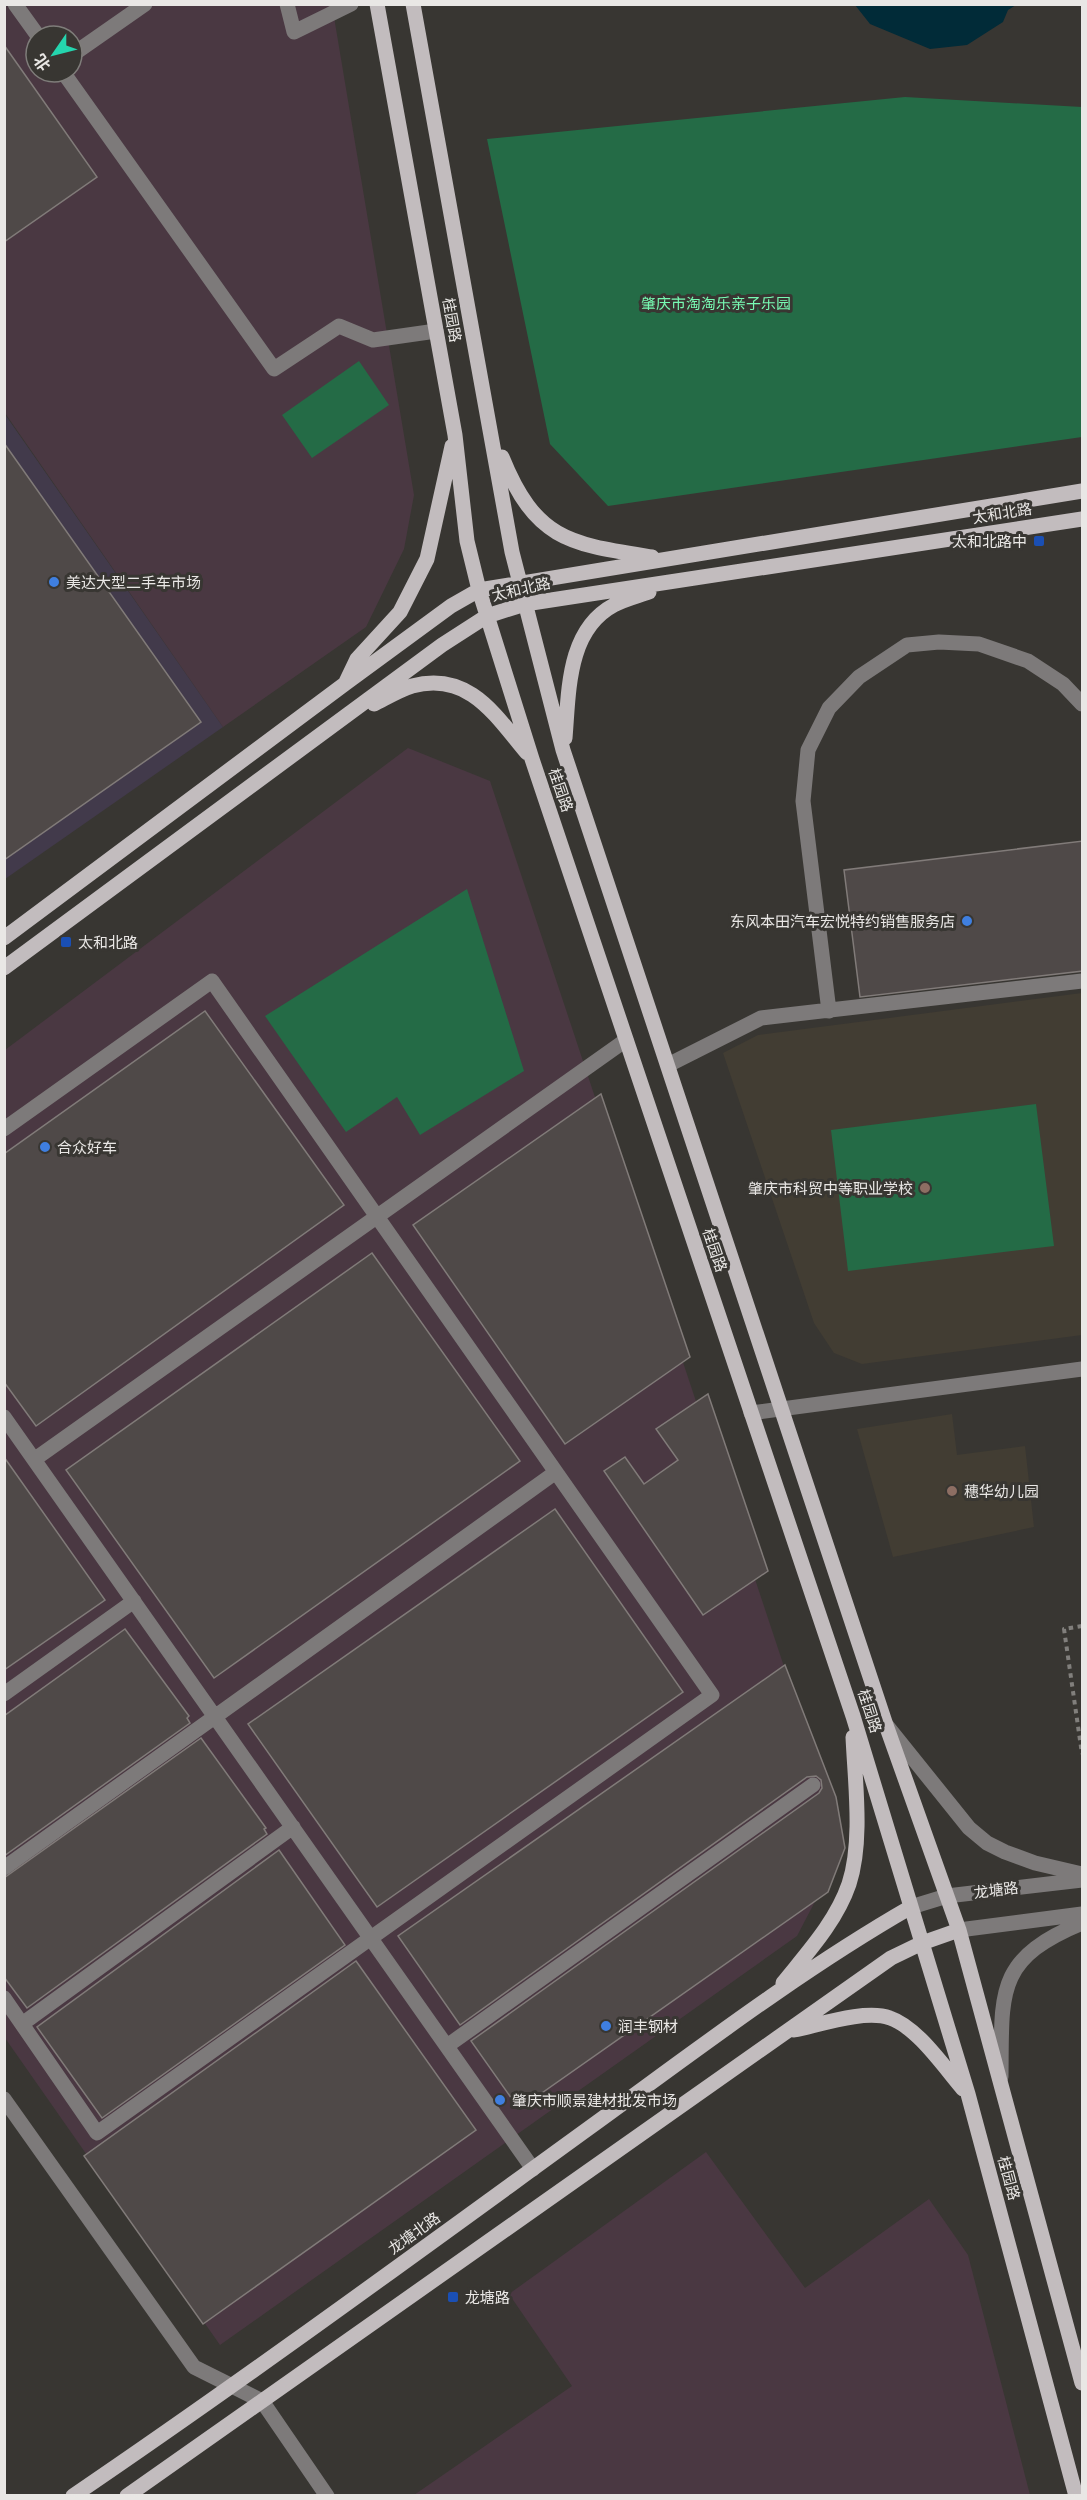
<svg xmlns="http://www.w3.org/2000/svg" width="1087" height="2500" font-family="'Public Sans','Noto Sans SC',sans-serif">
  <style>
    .commercial { fill: #423a4b }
    .industrial { fill: #4a3842; fill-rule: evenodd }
    .built { fill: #423d33 }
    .green { fill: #246b46 }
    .water { fill: #012b38 }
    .building { fill: #4f4948; stroke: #817b79; stroke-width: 1.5 }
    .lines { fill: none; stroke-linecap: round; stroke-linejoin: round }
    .path { stroke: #817f7c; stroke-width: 4; stroke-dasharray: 4.5 4.5; stroke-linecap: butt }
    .minor { stroke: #7d7a7a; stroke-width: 15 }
    .major { stroke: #c2bcbe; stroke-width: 15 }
    .transit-dot { fill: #1a4fb4; stroke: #383632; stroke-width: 2 }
    .shop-dot { fill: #3f7fe0; stroke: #383632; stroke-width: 2 }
    .education-dot { fill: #8d6e63; stroke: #383632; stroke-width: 2 }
    .labels { text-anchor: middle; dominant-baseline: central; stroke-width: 6; stroke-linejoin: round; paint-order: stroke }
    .park-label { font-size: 15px; fill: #78fbb3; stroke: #383632 }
    .street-label { font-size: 15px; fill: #e9e7e5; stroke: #383632 }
    .poi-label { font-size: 15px; fill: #e9e7e5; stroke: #383632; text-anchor: start }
  </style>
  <rect width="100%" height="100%" fill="#383632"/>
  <path class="commercial" d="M 4,413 L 223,727 L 5,879 L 4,879 Z"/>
  <path class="industrial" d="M 4,5 L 332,5 L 414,495 L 404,549 L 366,627 L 223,727 L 5,413 ZM 36,36 L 72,36 L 72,72 L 36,72 Z
    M 408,748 L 490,781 L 833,1814 L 821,1890 L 797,1936 L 220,2345 L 5,2038 L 5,1050 Z
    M 706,2152 L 805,2288 L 929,2199 L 968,2255 L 1030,2495 L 414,2495 L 572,2386 L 509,2294 Z"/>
  <path class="built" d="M 1082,993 L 1082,1335 L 862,1364 L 834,1353 L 814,1323 L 723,1053 L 758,1035 Z
    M 952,1414 L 957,1455 L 1025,1446 L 1034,1527 L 893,1557 L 857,1429 Z"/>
  <path class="green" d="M 905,97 L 1082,107 L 1082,437 L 608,506 L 550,444 L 487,139 Z
    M 359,361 L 389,405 L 312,458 L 282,415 Z
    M 467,889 L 524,1071 L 420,1135 L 397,1097 L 346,1132 L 265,1016 Z
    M 1036,1104 L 1054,1246 L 848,1271 L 831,1130 Z"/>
  <path class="water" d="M 855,5 L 1016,5 L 1008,10 L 1003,22 L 967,45 L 930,49 L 870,24 Z"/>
  <path class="building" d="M 4,45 L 97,177 L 4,242 Z
    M 4,443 L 201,722 L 4,860 Z
    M 1083,841 L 1083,971 L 860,997 L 844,870 Z
    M 205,1011 L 344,1205 L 36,1426 L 4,1382 L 4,1154 Z
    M 601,1094 L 690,1357 L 565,1444 L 413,1225 Z
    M 372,1253 L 520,1461 L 214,1678 L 66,1470 Z
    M 708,1394 L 768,1571 L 703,1615 L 604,1471 L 625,1457 L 644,1484 L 678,1460 L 656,1429 Z
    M 4,1457 L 105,1600 L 4,1670 Z
    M 555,1509 L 683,1692 L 377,1907 L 248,1724 Z
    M 125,1629 L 189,1716 L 187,1718 L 190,1723 L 4,1856 L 4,1716 Z
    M 785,1665 L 836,1797 L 845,1848 L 828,1892 L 519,2109 L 471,2041 L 819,1793 L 822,1788 L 821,1780 L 816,1776 L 807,1777 L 460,2025 L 398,1936 Z
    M 201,1738 L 266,1828 L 264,1829 L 267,1834 L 27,2008 L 4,1977 L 4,1878 Z
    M 279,1850 L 345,1945 L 102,2118 L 37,2027 Z
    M 356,1961 L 476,2130 L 203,2324 L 84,2156 Z"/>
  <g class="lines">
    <path class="path" d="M 1082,1626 L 1064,1629 L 1082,1754"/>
    <path class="minor" d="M 15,4 L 38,36
      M 287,4 L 294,32 L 351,4
      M 72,55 L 145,4
      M 63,72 L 274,369 L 339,326 L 373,340 L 436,331
      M 829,1011 L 803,801 L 808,750 L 829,708 L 859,677 L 907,645 L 939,642 L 979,644 L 1028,661 L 1063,684 L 1082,704
      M 668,1065 L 761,1018 L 1082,981
      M 4,1129 L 212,981 L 712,1695 L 97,2133 L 4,1998
      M 751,1413 L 1082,1369
      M 4,1417 L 533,2169
      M 35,1459 L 626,1040
      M 4,1694 L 134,1601
      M 887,1726 L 969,1828 L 987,1843 L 1005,1852 L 1035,1863 L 1082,1874
      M 4,1868 L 556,1472
      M 911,1907 L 947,1896 L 1082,1880
      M 959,1930 L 1082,1914
      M 22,2024 L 293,1827
      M 447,2046 L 813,1785
      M 1001,2077 C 1002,1992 995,1959 1082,1923
      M 4,2099 L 194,2367 L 262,2401 L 327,2496"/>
    <path class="major" d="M 377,4 L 455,435 L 467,541 L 479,590 L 532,759 L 853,1716 L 968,2094 L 1076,2496
      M 413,4 L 512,552 L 563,750 L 886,1725 L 959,1930 L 1082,2383
      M 502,457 C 536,541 570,544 652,557
      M 346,682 L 357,659 L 400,612 L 427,559 L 452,446
      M 374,704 C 386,698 399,690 412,686 C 469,671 495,715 527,753
      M 565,738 C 569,691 567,630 614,605 C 625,599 638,596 649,592
      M 4,938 L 346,683 L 451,606 L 479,590 L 1082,491
      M 4,968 L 442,645 L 487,616 L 525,604 L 1082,519
      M 783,1983 C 807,1953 836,1922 849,1884 C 863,1841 855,1782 853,1737
      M 794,2030 C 819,2025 865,2009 890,2018 C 917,2027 944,2067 963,2089
      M 73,2496 C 248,2377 418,2252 589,2128 C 694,2052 798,1972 911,1907
      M 127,2496 L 891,1958 L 922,1943 L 959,1930"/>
  </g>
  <g class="transit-dot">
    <rect x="1033" y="535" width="12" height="12" rx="3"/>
    <rect x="60" y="936" width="12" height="12" rx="3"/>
    <rect x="447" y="2291" width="12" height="12" rx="3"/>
  </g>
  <g class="shop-dot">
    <circle cx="54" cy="582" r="6"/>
    <circle cx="967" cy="921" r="6"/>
    <circle cx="45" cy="1147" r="6"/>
    <circle cx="606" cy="2026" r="6"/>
    <circle cx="500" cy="2100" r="6"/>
  </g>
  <g class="education-dot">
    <circle cx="925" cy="1188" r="6"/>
    <circle cx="952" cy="1491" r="6"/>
  </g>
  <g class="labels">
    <g class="park-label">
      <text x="716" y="303">肇庆市淘淘乐亲子乐园</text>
    </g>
    <g class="street-label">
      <text transform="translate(452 320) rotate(80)">桂园路</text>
      <text transform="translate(1002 513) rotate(-9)">太和北路</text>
      <text transform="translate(521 589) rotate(-13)">太和北路</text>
      <text transform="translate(561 790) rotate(71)">桂园路</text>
      <text transform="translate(715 1250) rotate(71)">桂园路</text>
      <text transform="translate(870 1711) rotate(72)">桂园路</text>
      <text transform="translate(996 1890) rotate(-7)">龙塘路</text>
      <text transform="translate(1009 2178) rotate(75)">桂园路</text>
      <text transform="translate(414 2233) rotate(-36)">龙塘北路</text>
    </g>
    <g class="poi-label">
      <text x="1027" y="541" text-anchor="end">太和北路中</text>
      <text x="66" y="582">美达大型二手车市场</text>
      <text x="955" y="921" text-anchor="end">东风本田汽车宏悦特约销售服务店</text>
      <text x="78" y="942">太和北路</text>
      <text x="57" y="1147">合众好车</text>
      <text x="913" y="1188" text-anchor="end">肇庆市科贸中等职业学校</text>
      <text x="964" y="1491">穗华幼儿园</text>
      <text x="618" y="2026">润丰钢材</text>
      <text x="512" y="2100">肇庆市顺景建材批发市场</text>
      <text x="465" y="2297">龙塘路</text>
    </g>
  </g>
  <rect width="1087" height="2500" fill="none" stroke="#e9e7e5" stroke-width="12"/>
  <g transform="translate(54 54) rotate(235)"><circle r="28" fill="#383632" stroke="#7f7d7a" stroke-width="1.5"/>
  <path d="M0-4.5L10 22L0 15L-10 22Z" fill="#25d5ae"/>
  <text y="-9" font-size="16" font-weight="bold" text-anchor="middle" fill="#e9e7e5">北</text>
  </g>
</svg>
